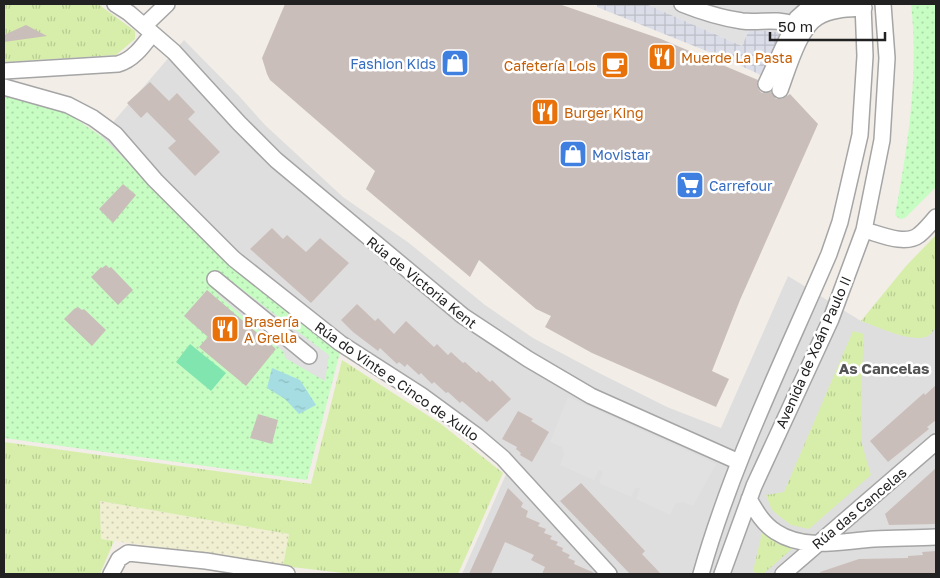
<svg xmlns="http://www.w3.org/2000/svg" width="940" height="578" font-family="'Golos Text',sans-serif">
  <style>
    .residential { fill: #dfdede }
    .farmland { fill: url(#farmland-dots) }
    .grass { fill: url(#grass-tufts) }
    .park { fill: url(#park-dots) }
    .pitch { fill: #81e5b0 }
    .parking { fill: #e1e1e1 }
    .plaza { fill: url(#plaza-grid) }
    .water { fill: url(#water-ripples) }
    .building { fill: #cabeba }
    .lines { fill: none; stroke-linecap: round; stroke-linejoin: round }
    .minor-casing { stroke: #a5a5a5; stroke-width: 18 }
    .minor { stroke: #fff; stroke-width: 15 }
    .labels { text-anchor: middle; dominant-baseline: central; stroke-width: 5; stroke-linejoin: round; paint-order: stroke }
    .food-label { font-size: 14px; fill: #c56008; stroke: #fff; text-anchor: start }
    .shop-label { font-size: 14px; fill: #366cbe; stroke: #fff; text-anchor: start }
    .street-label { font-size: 14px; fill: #212121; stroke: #fff }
    .neighbourhood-label { font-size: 15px; font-weight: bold; fill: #545454; stroke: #fff }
  </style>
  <defs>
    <pattern id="farmland-dots" width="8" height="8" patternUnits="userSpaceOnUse" patternTransform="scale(1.25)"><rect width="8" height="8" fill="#f1efd2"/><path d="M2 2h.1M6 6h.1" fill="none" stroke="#cecdb4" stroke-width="1.8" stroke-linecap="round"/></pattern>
    <pattern id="grass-tufts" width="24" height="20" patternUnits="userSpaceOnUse" patternTransform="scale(1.25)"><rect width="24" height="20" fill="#d6eeaa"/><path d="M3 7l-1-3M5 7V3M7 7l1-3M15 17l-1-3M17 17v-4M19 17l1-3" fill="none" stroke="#b7cc92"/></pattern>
    <pattern id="park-dots" width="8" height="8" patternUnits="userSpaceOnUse" patternTransform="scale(1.25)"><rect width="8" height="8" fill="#c7fdc3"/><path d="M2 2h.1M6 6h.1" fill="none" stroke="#abd9a7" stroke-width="1.8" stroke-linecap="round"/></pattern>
    <pattern id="plaza-grid" width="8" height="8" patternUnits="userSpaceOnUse" patternTransform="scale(1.25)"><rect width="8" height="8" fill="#dbdde8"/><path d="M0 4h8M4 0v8" fill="none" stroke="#bcbdc7"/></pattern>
    <pattern id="water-ripples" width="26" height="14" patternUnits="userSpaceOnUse" patternTransform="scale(1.25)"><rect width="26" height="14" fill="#a5dde2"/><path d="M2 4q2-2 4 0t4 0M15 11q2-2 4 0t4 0" fill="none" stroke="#8ebdc2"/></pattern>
  </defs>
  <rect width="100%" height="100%" fill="#f2ede7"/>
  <path class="residential" d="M 184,40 L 240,97 L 265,125 L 343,197 L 409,243 L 485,305 L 533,338 L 599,373 L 667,407 L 721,428 L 788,276 L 861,321 L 928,336 L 936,327 L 936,574 L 462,574 L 507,472 L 448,424 L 340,352 L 238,271 L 101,136 Z"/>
  <path class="farmland" d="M 100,501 L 289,534 L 283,566 L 101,539 Z"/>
  <path class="grass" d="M 4,4 L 98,4 L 135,31 L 135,39 L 116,55 L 4,62 Z
    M 936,235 L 936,327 C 934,330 931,334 928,336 C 913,344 876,326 861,321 L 906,266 Z
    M 853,331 L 864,334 L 861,392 L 861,441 L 871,475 L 809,529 L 791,525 L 779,516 L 772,510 L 766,495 L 784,492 Z
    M 342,360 L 441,424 L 503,473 L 458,574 L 352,574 L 283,566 L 289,534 L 100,501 L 101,539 L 114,541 L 100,574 L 4,574 L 4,442 L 311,484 Z
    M 762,533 L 779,544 L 793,548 L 763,574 L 757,574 L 753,571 Z"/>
  <path class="park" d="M 911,4 L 936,4 L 936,187 L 905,218 L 900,219 L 895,215 C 908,146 919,74 911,4 Z
    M 4,90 L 64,111 L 101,136 L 238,271 L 340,352 L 307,480 L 4,438 Z"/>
  <path class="pitch" d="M 190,344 L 226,373 L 211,391 L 176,362 Z"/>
  <path class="parking" d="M 646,4 L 804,4 L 781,32 L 749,30 L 742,46 Z
    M 232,282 L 329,355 L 325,381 L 285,358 L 284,352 L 217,294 Z
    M 568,397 L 716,464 L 693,506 L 683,502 L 675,504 L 670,515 L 636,499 L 640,489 L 636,487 L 631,497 L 599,483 L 603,472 L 599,470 L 594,480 L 560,465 L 564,454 L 562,447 L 550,442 Z"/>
  <path class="plaza" d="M 597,4 L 646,4 L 742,46 L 749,30 L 781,32 L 763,76 L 724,58 L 597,7 Z"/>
  <path class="water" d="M 272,368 L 300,380 L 316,405 L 299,414 L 285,399 L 267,388 Z"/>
  <path class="building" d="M 285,4 L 559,4 L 661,39 L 758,80 L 757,85 L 759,90 L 762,93 L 771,92 L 776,99 L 782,99 L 790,94 L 818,124 L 740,300 L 712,371 L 729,379 L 716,407 L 592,353 L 545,327 L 551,316 L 536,309 L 479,260 L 470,277 L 366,189 L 375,171 L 270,80 L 267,74 L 262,58 Z
    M 26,25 L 47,36 L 4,42 L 4,35 Z
    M 150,82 L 169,101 L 177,93 L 195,112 L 188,119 L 220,152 L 195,176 L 168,148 L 176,141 L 147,112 L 141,118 L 127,103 Z
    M 123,184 L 136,195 L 113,223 L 99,209 Z
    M 272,228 L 283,239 L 287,235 L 306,252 L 320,238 L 349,263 L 311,303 L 250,249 Z
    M 106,265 L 109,268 L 111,267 L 133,290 L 118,305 L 91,277 L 101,267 L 102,268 Z
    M 207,290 L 276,349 L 246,386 L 199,347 L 208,337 L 184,316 Z
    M 357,304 L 375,321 L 378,318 L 394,334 L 406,321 L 434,347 L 437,344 L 448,355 L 451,352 L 463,363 L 465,362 L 477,373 L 478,371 L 490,382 L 492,380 L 511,399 L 487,422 L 462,401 L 460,403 L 448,392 L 446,393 L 434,382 L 432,384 L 421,373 L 419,375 L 407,364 L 405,367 L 399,362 L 397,364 L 380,348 L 378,351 L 353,332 L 341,320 Z
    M 78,307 L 82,310 L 84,309 L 106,330 L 92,346 L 64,319 L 74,309 Z
    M 936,385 L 936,420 L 927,427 L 929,429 L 888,462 L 870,441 L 924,393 L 925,395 Z
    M 518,411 L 533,419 L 531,421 L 549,432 L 532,462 L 520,455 L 521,453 L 516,449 L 517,447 L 502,439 Z
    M 258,414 L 278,420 L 272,444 L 250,438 Z
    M 936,468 L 936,524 L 889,525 L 885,514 Z
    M 581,483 L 645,551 L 642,554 L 661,574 L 630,574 L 560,501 Z
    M 508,488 L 523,503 L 521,507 L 528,511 L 526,517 L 540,523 L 538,526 L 546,529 L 544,533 L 552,536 L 550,539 L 558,542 L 556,545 L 563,548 L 562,551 L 570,555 L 568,558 L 575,561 L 574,564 L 597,574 L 542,574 L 545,567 L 531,560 L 534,555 L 505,542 L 491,574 L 469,574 Z
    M 936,551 L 936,574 L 821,574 L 820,572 L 859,559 L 908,558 L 908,556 L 923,555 L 922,552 Z"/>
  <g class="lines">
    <defs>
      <path id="minor" d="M 115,4 L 129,13 L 174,52 L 239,123 L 276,160 L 463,316 L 528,359 L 591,396 L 739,462
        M 682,4 C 702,12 721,18 742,21 C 759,23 777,18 793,24
        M 144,26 L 167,4
        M 4,71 L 118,64 C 133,60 143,46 152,34
        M 766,84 L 797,18 L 806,10 L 819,4
        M 4,87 L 68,105 L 93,118 L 115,134 L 155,180 L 234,259 L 340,343 L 421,395 L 477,436 L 503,458 L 609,574
        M 780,90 C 788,69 799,28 818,17 C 831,9 849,9 864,8
        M 864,230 C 880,234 905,246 919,235 C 925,230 931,223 936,217
        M 215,279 L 309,356
        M 749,499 C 756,511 763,524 776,532 C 805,551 842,541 874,539 C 895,538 916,538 936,537
        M 111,574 L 119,559 L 128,553 L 206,561 L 287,574
        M 701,574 C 732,464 784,359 829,254 L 840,222 L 860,135 L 865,56 L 863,4
        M 722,574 L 754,486 L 831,319 L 864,230 L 882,140 L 887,58 L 883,4
        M 783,574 L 936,442"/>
    </defs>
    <use href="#minor" class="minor-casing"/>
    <use href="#minor" class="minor"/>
  </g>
  <defs>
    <symbol id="restaurant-square" viewBox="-11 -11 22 22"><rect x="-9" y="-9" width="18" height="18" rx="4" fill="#e8710a" stroke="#fff"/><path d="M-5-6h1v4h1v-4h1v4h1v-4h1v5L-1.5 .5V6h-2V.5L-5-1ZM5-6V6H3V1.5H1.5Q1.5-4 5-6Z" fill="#fff"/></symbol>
    <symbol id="shop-square" viewBox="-11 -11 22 22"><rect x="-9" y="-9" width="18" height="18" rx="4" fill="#3f7fe0" stroke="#fff"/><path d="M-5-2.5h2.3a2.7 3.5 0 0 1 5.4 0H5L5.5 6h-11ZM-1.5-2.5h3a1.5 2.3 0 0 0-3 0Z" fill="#fff"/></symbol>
    <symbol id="cafe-square" viewBox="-11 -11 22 22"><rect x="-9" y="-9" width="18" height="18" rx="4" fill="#e8710a" stroke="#fff"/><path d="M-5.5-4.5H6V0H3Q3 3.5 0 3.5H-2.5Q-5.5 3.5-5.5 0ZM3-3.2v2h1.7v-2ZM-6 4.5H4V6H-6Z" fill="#fff"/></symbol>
    <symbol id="supermarket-square" viewBox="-11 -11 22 22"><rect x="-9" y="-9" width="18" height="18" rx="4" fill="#3f7fe0" stroke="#fff"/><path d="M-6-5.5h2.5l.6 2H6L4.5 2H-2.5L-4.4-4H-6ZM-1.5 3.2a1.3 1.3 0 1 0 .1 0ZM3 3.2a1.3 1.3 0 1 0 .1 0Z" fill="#fff"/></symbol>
  </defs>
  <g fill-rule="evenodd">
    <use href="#restaurant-square" x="646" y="41" width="32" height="32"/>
    <use href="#shop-square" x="439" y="47" width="32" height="32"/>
    <use href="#cafe-square" x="599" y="49" width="32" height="32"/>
    <use href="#restaurant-square" x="529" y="96" width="32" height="32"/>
    <use href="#shop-square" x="557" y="138" width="32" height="32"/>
    <use href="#supermarket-square" x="674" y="169" width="32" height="32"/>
    <use href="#restaurant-square" x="209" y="313" width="32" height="32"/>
  </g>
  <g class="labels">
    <g class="food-label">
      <text x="681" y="57">Muerde La Pasta</text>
      <text x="596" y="65" text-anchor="end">Cafetería Lois</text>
      <text x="564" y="112">Burger King</text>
      <text x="244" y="321">Brasería<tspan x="244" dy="16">A Grella</tspan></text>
    </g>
    <g class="shop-label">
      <text x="436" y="63" text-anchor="end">Fashion Kids</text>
      <text x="592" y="154">Movistar</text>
      <text x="709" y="185">Carrefour</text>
    </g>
    <g class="street-label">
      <text transform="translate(422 282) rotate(39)">Rúa de Victoria Kent</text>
      <text transform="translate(813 352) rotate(-66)">Avenida de Xoán Paulo II</text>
      <text transform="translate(397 381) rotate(35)">Rúa do Vinte e Cinco de Xullo</text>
      <text transform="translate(859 508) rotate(-40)">Rúa das Cancelas</text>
    </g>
    <g class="neighbourhood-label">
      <text x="884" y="368">As Cancelas</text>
    </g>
  </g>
  <rect width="940" height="578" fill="none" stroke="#212121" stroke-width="10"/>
  <path d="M770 32v8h115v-8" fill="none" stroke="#212121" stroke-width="2.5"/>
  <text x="778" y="32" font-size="15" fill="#212121" stroke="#ffffff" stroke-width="4" paint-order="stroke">50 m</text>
</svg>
